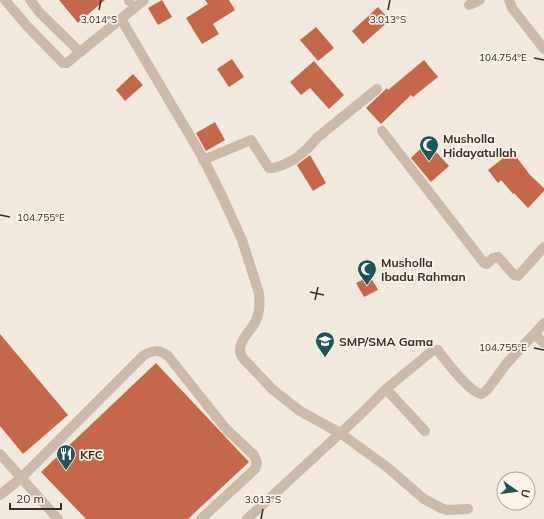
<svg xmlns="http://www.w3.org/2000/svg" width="544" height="519" font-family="Mulish,sans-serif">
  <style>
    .building { fill: #c56849 }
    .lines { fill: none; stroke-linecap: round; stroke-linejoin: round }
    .minor { stroke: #cbb9aa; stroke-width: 10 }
    .ticks { fill: none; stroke: #382e29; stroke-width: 1.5 }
    .labels { text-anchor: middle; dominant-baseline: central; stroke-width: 3.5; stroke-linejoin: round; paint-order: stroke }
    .poi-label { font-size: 12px; font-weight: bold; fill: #382e29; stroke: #faf3ea; text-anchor: start }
    .ticks-label { font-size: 10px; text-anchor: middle; fill: #382e29; stroke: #faf3ea; stroke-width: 3.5; stroke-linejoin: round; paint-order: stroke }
  </style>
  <rect width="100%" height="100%" fill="#f2e9de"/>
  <path class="building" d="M 59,0 L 105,0 L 78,23 Z
    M 162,0 L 172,17 L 158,25 L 148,8 Z
    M 205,0 L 229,0 L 235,10 L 213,24 L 219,34 L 202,44 L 186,18 L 208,4 Z
    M 378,7 L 390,20 L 363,44 L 352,31 Z
    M 316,27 L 334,48 L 318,61 L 300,40 Z
    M 232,59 L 244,77 L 229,87 L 217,69 Z
    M 424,60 L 438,77 L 413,97 L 411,95 L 381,124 L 366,108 L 387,88 L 388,90 Z
    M 314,61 L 344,95 L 329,109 L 310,88 L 301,95 L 290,82 Z
    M 133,74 L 143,85 L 125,101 L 116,90 Z
    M 215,122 L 225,140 L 206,151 L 196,133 Z
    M 427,142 L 449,166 L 431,182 L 411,158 Z
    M 512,151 L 530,175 L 544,188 L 544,191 L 528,208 L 514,193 L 513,194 L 501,180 L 498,183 L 488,170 Z
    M 310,155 L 326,183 L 313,191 L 297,165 Z
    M 370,276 L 378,290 L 364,297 L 356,283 Z
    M 0,334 L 68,415 L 23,454 L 0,426 Z
    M 156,363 L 249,462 L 188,519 L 86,519 L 41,472 Z"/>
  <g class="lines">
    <path class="minor" d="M 5,0 L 27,26 L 63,63 L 67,63 L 80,52
      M 30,0 L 40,13 L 80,52 L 144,0
      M 129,0 L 129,1
      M 509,0 L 512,8 L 544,49
      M 469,5 L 480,0
      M 121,19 L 203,158 L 222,196 L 242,240 L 259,293 C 260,302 260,310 257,318 C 253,331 234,342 242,357 L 272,389 L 300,411 L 340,433 L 387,467 L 424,499 L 441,508 L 447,510 L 468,509
      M 382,131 L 484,263 L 487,264 L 493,258 L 498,257 L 514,275 L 518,276 L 544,247
      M 203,160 L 251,140 L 269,168 L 273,168 L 283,165 L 295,159 L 307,149 L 318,137 L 377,89
      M 544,323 L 534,334 L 544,343
      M 386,389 L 425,431
      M 0,454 L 58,519
      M 0,495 L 21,478 L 143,356 C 152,350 159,349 168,356 L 227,430 L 254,455 L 257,463 L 255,469 L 201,519
      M 247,519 L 360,415 L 386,389 L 432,351 L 438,350 L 439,352 C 447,362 470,393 482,394 L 488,389 L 507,363 L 534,334"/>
  </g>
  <path class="ticks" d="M 99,10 L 101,0M 388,10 L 390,0M 534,58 L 544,60M 0,215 L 10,217M 310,292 L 324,295M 315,300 L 318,287M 534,348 L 544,350M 261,519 L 263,509"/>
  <defs>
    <symbol id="mosque-pin" viewBox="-11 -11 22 30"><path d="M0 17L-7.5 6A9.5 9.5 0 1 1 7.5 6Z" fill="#1f5559" stroke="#faf3ea"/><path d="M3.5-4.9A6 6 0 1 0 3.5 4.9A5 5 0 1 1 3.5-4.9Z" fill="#fff"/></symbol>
    <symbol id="school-pin" viewBox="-11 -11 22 30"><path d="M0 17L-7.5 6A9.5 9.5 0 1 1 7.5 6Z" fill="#1f5559" stroke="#faf3ea"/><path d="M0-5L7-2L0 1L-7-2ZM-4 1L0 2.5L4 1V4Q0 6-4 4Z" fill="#fff"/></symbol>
    <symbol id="restaurant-pin" viewBox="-11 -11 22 30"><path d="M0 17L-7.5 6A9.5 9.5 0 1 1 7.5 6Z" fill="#1f5559" stroke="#faf3ea"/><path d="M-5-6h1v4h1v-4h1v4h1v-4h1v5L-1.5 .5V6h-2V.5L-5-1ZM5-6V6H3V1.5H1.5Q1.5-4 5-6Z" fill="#fff"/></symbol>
  </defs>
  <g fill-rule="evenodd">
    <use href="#mosque-pin" x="418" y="134" width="22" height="30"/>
    <use href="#mosque-pin" x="356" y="258" width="22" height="30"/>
    <use href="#school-pin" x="314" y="330" width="22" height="30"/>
    <use href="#restaurant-pin" x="55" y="443" width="22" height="30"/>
  </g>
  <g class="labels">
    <g class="poi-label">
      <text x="443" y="138">Musholla<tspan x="443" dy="14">Hidayatullah</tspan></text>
      <text x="381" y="262">Musholla<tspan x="381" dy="14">Ibadu Rahman</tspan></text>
      <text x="339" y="341">SMP/SMA Gama</text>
      <text x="80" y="454">KFC</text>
    </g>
  </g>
  <g class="ticks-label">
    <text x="99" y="23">3.014°S</text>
    <text x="388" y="23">3.013°S</text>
    <text x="503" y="61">104.754°E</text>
    <text x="41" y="221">104.755°E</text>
    <text x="503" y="351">104.755°E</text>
    <text x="263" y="503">3.013°S</text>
  </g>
  <g transform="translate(516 491) rotate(104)"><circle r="19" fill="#faf3ea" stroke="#aca49d"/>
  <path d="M0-3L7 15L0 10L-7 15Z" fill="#1f5559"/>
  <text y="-6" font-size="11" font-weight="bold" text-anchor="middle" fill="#382e29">U</text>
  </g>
  <path d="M10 503v6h51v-6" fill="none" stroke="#382e29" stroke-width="2"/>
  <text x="16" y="503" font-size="12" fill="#382e29" stroke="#faf3ea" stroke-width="3" paint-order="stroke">20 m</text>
</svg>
